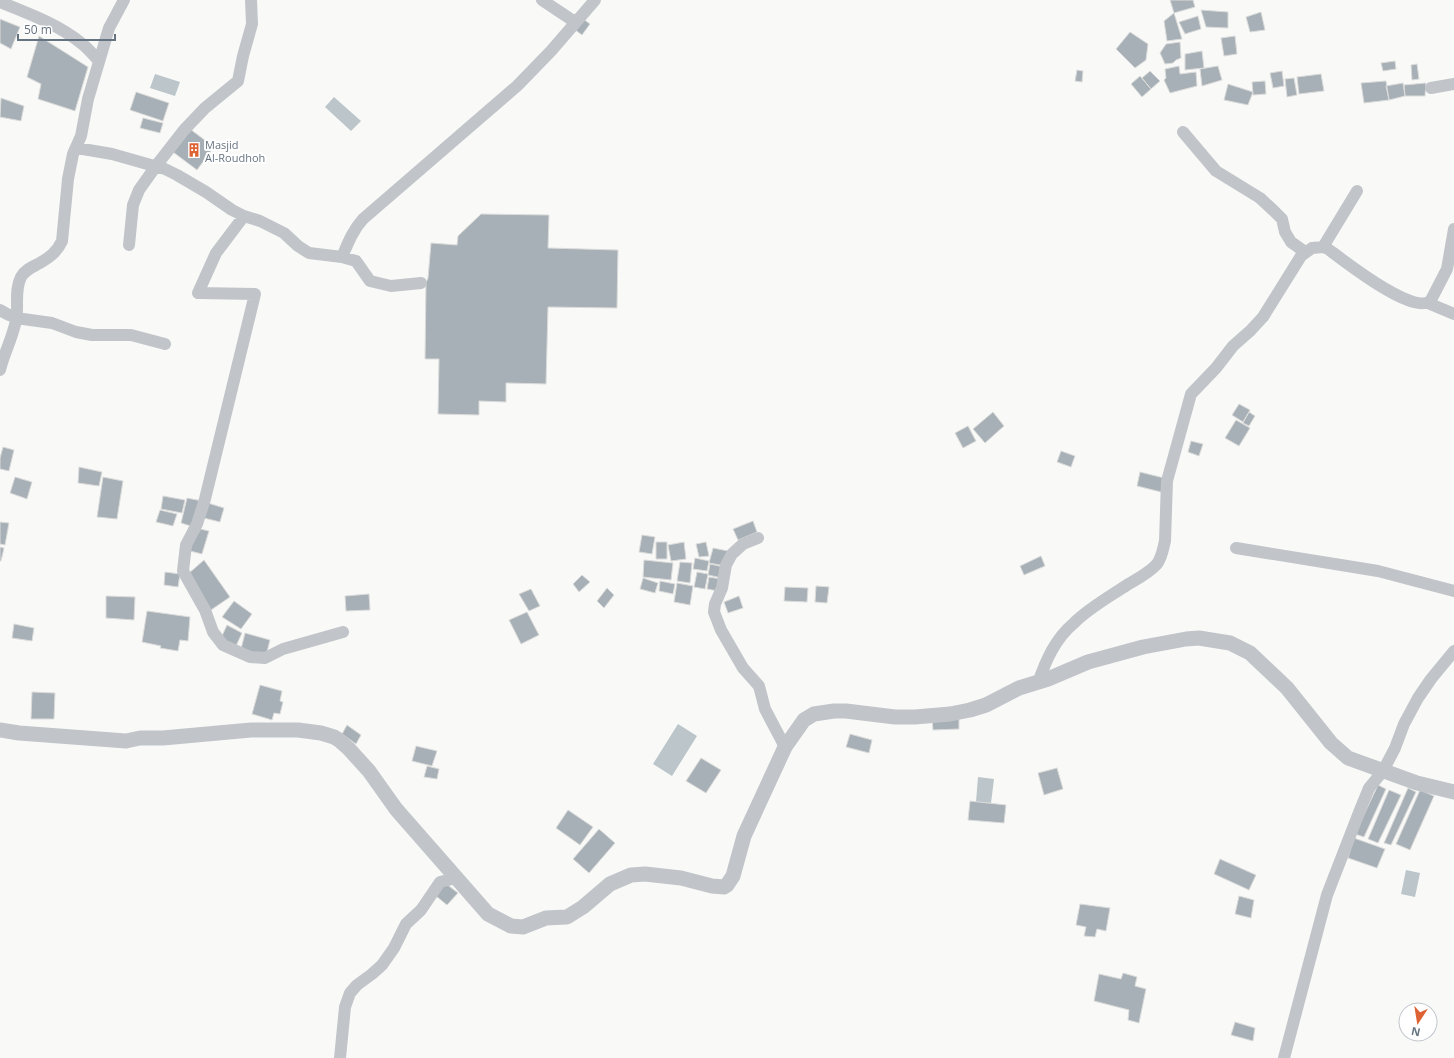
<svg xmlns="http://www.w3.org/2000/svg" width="1454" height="1058" font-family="'Open Sans',sans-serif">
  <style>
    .water { fill: #bbc5ca }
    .building { fill: #a8b0b7; stroke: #dbdcda }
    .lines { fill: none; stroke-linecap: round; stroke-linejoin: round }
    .minor { stroke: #c1c5c9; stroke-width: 12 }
    .tertiary { stroke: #c1c5c9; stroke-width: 15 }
    .labels { text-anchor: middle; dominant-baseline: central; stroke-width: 4; stroke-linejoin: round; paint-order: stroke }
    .poi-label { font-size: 11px; fill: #667481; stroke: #fff; text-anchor: start }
  </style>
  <rect width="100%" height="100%" fill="#f9faf8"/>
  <path class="water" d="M 155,74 L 180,82 L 175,96 L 150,88 Z
    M 334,97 L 361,121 L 351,131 L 325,107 Z
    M 678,724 L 697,736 L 672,776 L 653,764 Z
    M 978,777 L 994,779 L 991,803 L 976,802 Z
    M 1406,870 L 1420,873 L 1415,897 L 1401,894 Z"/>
  <path class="building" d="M 1170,0 L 1193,0 L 1195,7 L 1174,13 Z
    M 1201,10 L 1228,12 L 1228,28 L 1206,27 Z
    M 1261,12 L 1265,30 L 1250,32 L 1246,17 Z
    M 1174,13 L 1182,39 L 1167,41 L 1164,21 Z
    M 1198,16 L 1201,29 L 1185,34 L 1179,22 Z
    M 582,18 L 590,24 L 582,35 L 574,29 Z
    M 0,19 L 20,27 L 11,49 L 0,43 Z
    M 1130,32 L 1148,44 L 1146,60 L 1135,68 L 1116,49 Z
    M 39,36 L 88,67 L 75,111 L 38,99 L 41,84 L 27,77 Z
    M 1235,36 L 1237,54 L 1224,56 L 1221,38 Z
    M 1180,42 L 1181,58 L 1176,60 L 1173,63 L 1165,64 L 1160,53 L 1166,44 Z
    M 1202,51 L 1204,68 L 1185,70 L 1185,54 Z
    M 1395,61 L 1396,69 L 1383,71 L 1381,63 Z
    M 1417,64 L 1419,79 L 1412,80 L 1411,65 Z
    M 1179,66 L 1180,74 L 1196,72 L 1197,86 L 1170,93 L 1164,80 L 1166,78 L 1165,69 Z
    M 1218,66 L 1222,80 L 1202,86 L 1200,69 Z
    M 1077,70 L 1083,71 L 1082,82 L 1075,81 Z
    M 1150,71 L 1160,81 L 1151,89 L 1142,78 Z
    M 1282,71 L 1284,86 L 1273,88 L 1270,73 Z
    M 1321,74 L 1324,91 L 1299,94 L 1297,77 Z
    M 1140,76 L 1151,89 L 1142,97 L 1131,84 Z
    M 1294,78 L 1297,95 L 1287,97 L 1285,79 Z
    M 1265,81 L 1266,94 L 1253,95 L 1252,82 Z
    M 1386,81 L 1389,100 L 1364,103 L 1361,83 Z
    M 1403,83 L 1405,96 L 1389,100 L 1386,86 Z
    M 1426,83 L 1425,96 L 1405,96 L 1404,85 Z
    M 1228,84 L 1253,92 L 1248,105 L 1224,100 Z
    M 136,92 L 169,103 L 163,121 L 130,110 Z
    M 1,98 L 24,106 L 21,121 L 0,117 Z
    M 143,118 L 163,123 L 160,133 L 140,128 Z
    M 190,129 L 214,147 L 197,170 L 173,152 Z
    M 481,214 L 549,215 L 548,248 L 618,250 L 617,308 L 548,307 L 546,384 L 506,383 L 506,402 L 479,401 L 479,415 L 438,414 L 439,359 L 425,359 L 426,283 L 428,278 L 431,243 L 457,245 L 458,236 Z
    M 1239,404 L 1250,410 L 1243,422 L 1232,415 Z
    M 993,412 L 1004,426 L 985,443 L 973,429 Z
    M 1249,412 L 1255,416 L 1249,426 L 1243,423 Z
    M 1236,420 L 1250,428 L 1239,446 L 1225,438 Z
    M 968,426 L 976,441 L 963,448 L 955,433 Z
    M 1191,441 L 1203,444 L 1199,456 L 1188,452 Z
    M 3,447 L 14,450 L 9,471 L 0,469 L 0,458 Z
    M 1061,451 L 1075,456 L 1071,467 L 1057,462 Z
    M 79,467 L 102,472 L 99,486 L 78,483 Z
    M 1140,472 L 1164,478 L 1161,492 L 1137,486 Z
    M 15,477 L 32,482 L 27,499 L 10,493 Z
    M 103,477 L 123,481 L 117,519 L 97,517 Z
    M 163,496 L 185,500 L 182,513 L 161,509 Z
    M 187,498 L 202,501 L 194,527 L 181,523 Z
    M 208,503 L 224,508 L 220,522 L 204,518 Z
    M 160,510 L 177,514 L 173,526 L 156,522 Z
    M 753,521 L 757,532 L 738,540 L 733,529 Z
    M 0,522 L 9,523 L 5,545 L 0,544 Z
    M 196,528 L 209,531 L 202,554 L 190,551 Z
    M 642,535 L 655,537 L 652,554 L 639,552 Z
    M 656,542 L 667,542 L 667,559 L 656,559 Z
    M 684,542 L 686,559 L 671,561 L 668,545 Z
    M 706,542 L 709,556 L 699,557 L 696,544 Z
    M 0,547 L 4,548 L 1,561 L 0,561 Z
    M 713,548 L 728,551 L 725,566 L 709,563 Z
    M 1041,556 L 1045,566 L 1024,575 L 1020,566 Z
    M 695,558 L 709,561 L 707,571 L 693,569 Z
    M 204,560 L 230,597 L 211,610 L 188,574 Z
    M 644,560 L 673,563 L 671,580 L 643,577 Z
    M 680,562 L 692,563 L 690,583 L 677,581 Z
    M 710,564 L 724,567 L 722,578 L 708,575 Z
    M 165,572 L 180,574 L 178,587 L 164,585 Z
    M 697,572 L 708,574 L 705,589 L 694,587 Z
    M 582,575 L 590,582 L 579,592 L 573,584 Z
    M 709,577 L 721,579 L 718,591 L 707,589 Z
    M 643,578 L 658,583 L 655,593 L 640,589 Z
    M 660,581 L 675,584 L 673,594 L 659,591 Z
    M 677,583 L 693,586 L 690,605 L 674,602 Z
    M 816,586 L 829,587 L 827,603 L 815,602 Z
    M 785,587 L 808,588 L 807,602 L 784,601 Z
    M 607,588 L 614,595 L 604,608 L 597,601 Z
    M 531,589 L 540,606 L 529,611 L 519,594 Z
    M 369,594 L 370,610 L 346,611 L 345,596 Z
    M 106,596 L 135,597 L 134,620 L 106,618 Z
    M 739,596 L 743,608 L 728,613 L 724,602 Z
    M 234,601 L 252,614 L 241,629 L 222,617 Z
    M 147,611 L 190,617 L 188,641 L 180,640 L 178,651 L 160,648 L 161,646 L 142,642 Z
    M 527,612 L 539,635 L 521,644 L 509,620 Z
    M 14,624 L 34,628 L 32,641 L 12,638 Z
    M 227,625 L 242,633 L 236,646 L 221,638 Z
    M 245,633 L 270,640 L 266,656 L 241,649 Z
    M 260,685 L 282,691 L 280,701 L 283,702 L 280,714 L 274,713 L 272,720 L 252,714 Z
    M 32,692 L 55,693 L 54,719 L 31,719 Z
    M 959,717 L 959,729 L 933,730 L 932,719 Z
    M 347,725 L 361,735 L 356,744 L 342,734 Z
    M 850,734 L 872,740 L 869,753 L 846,747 Z
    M 416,746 L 437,751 L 432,766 L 412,761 Z
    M 701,758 L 721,770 L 706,793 L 686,781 Z
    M 427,766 L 439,769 L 437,779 L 424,777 Z
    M 1057,768 L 1063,789 L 1044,795 L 1038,773 Z
    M 1378,785 L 1386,789 L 1364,837 L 1355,834 Z
    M 1408,788 L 1416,792 L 1391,845 L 1384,843 Z
    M 1389,790 L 1401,795 L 1378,843 L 1368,839 Z
    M 1420,790 L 1434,796 L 1410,850 L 1396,844 Z
    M 970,801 L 1006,805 L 1004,823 L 968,820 Z
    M 568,810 L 593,827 L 580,845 L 556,828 Z
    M 599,829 L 615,843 L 589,873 L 573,859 Z
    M 1354,838 L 1385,849 L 1377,868 L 1348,858 Z
    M 1220,859 L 1256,875 L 1249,890 L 1214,874 Z
    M 445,883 L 458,893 L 447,905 L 436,896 Z
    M 1239,896 L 1254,900 L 1251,918 L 1235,914 Z
    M 1080,904 L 1110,908 L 1106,931 L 1097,929 L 1095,937 L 1084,936 L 1086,927 L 1076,925 Z
    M 1123,973 L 1137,977 L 1135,986 L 1146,989 L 1139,1023 L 1128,1020 L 1129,1010 L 1094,1001 L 1099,974 L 1121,979 Z
    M 1235,1022 L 1255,1028 L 1253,1041 L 1231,1035 Z"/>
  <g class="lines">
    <path class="minor" d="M 542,0 L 575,22
      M 0,2 C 27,13 58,24 81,43 C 88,48 93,55 99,61
      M 1431,88 L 1454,84
      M 1183,132 L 1216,171 L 1260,198 L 1274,211 L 1282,219 L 1285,232 L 1291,242 L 1305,252
      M 77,148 L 112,154 L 165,169 L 177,175 L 206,192 L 232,210 L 244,216 L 260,221 L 284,233 L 298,246 L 309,253 L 342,257 L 356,261 L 370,281 L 391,286 L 421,283
      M 244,216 L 216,253 L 198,293 L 255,294 L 205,499 L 197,524 L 186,545 L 183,571 L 205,610 L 213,632 L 223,645 L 250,657 L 265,658 L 283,649 L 343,632
      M 129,245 L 133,205 L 139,190 L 156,166 L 184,130 L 205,108 L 238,81 L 243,56 L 252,24 L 251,0
      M 1323,247 L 1357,191
      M 342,257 C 348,243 353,230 363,219 L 517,86 L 551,51 L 595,0
      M 1428,303 L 1454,314
      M 0,310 L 7,314 L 16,318 L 52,323 L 76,332 L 92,335 L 131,335 L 165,344
      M 0,370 C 4,353 13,337 16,320 C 19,306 14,291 21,277 C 25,270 32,267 38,264 C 49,258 57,252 62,241 L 68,179 L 73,154 L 81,136 L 88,99 L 109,28 L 124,0
      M 758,538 L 743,544 L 732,554 L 726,565 L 722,588 L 715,604 L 714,612 L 721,630 L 743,668 L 759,686 L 765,709 L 785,747
      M 1236,548 L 1378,571 L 1454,591
      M 1038,683 C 1046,660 1055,639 1074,623 C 1089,608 1109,597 1127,585 C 1137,579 1149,573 1157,564 C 1162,557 1163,549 1165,541 L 1167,481 L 1191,394 L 1216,368 L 1233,346 L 1250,331 L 1263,317 L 1301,256 L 1312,248 L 1323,247 L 1328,249 C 1343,260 1416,318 1431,300 L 1447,269 L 1454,229
      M 340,1058 L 345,1007 L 350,993 L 357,985 L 372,974 L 382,965 L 394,948 L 406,924 L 421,910 L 440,882 L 456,878
      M 1284,1058 L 1327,895 L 1360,810 L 1369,788 L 1383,771 L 1395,748 L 1404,724 L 1418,698 L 1431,679 L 1454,651"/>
    <path class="tertiary" d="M 0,730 L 19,733 L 126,741 L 140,738 L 163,738 L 251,730 L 298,730 L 321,733 L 334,737 L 339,740 L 349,749 L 369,771 L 396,809 L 488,914 L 511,926 L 523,927 L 546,918 L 567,917 L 583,907 L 610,884 L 631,875 L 645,874 L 681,878 L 712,886 L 724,887 L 727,885 L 733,876 L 744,836 L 785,747 L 804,720 L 814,714 L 834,711 L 846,711 L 895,717 L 915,717 L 950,714 L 970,710 L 986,705 L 1019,688 L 1048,679 L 1088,662 L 1143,647 L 1186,639 L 1199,638 L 1230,643 L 1250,653 L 1287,688 L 1331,743 L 1348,758 L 1417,783 L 1454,792"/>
  </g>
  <defs>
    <symbol id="building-bare" viewBox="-9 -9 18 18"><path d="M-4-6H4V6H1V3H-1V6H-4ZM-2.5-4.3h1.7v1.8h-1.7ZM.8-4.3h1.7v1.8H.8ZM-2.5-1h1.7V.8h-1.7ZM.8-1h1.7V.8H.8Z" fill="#dd6334" stroke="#fff" stroke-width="2.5" paint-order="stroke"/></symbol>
  </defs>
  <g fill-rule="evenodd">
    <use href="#building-bare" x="184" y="140" width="20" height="20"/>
  </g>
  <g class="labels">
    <g class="poi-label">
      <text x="205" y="144">Masjid<tspan x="205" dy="13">Al-Roudhoh</tspan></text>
    </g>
  </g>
  <g transform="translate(1418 1022) rotate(192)"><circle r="19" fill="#ffffff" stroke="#c2c7cd"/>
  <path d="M0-3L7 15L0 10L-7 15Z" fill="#dd6334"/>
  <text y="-6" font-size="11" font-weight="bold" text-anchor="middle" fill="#667481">N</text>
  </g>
  <path d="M18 34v6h97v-6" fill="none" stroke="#667481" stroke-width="2"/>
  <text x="24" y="34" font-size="12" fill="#667481" stroke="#ffffff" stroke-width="3" paint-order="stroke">50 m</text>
</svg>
